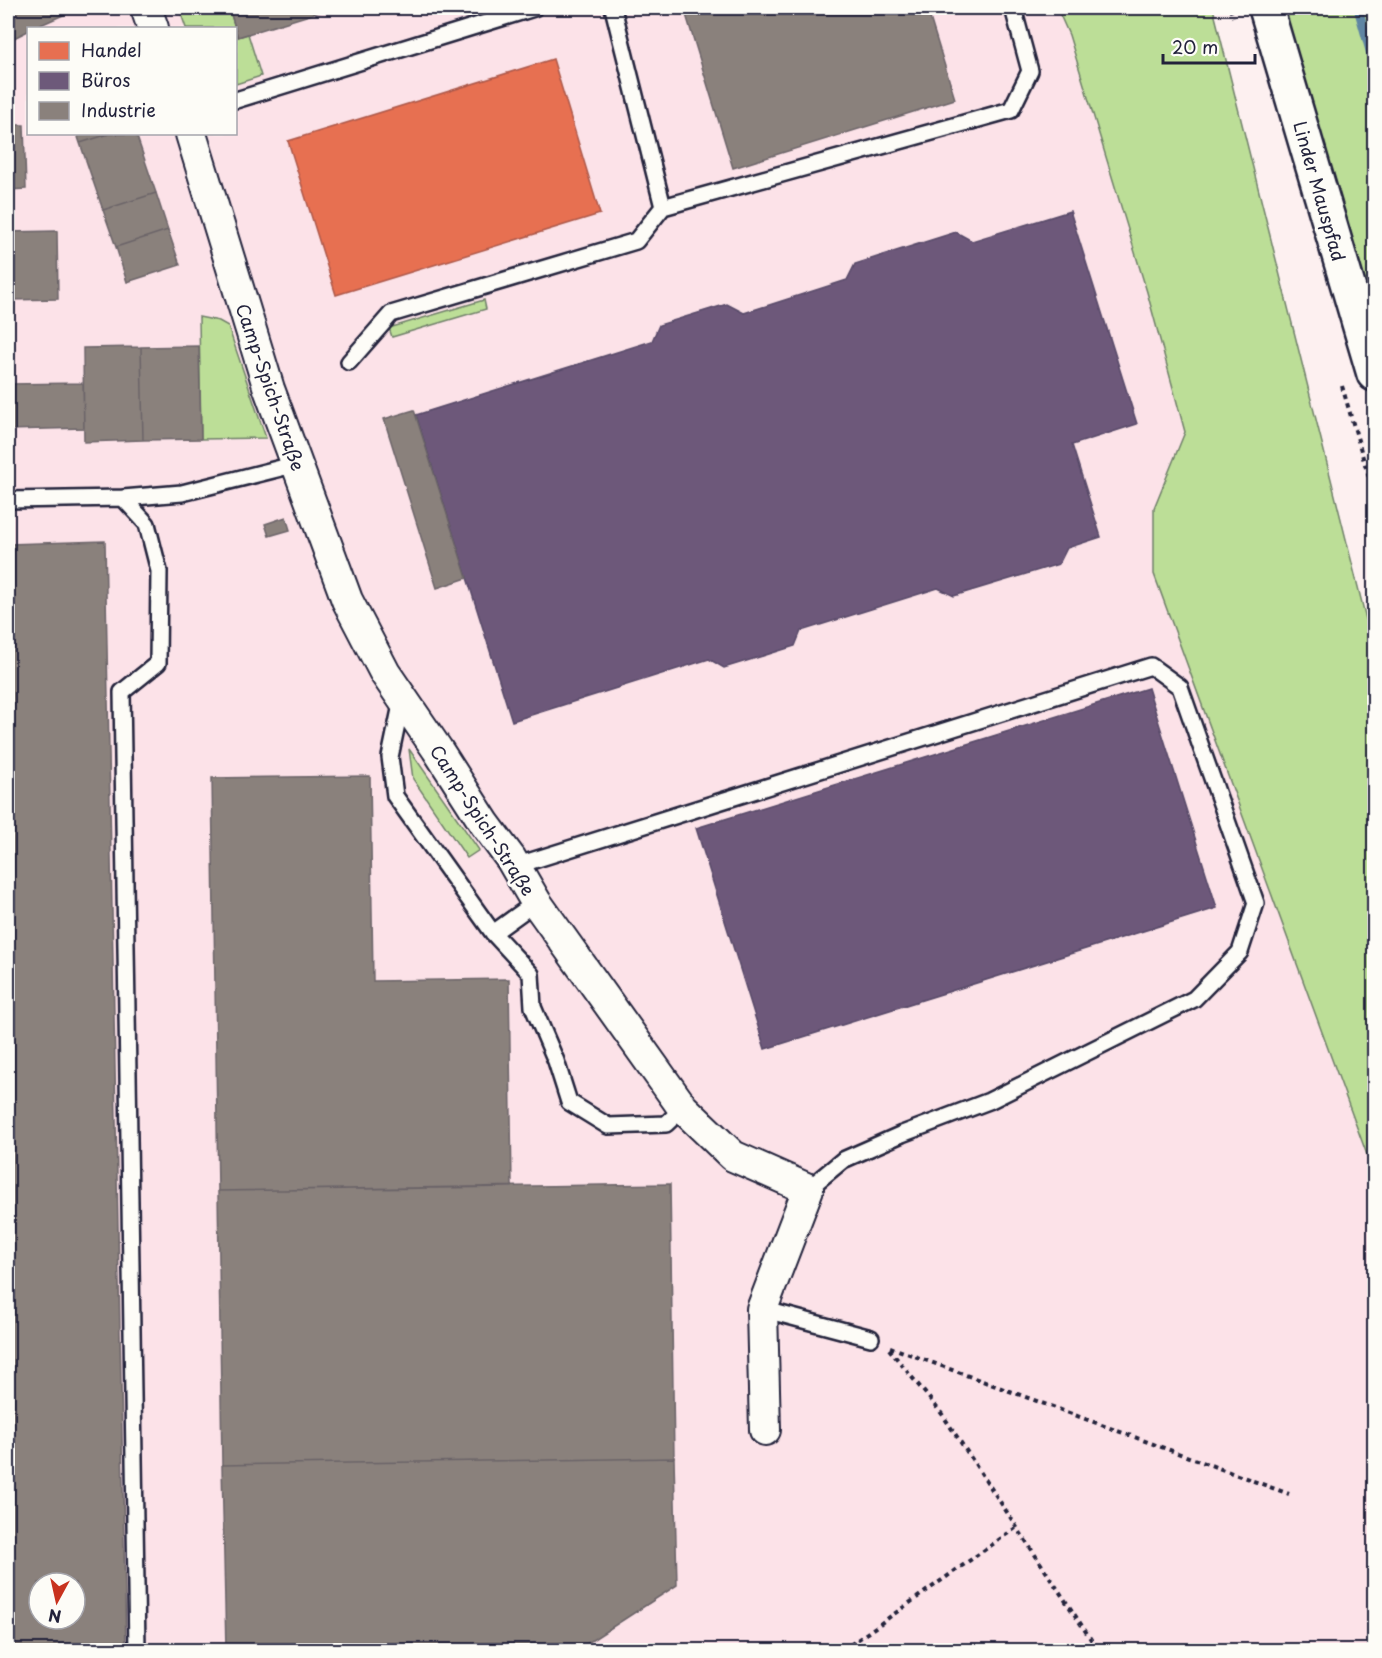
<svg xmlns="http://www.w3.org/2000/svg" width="1382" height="1658" font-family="'Playpen Sans',sans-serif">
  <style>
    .built { fill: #fce2e8; fill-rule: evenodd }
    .green { fill: #bcde97; stroke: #6f8069; stroke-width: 1.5 }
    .shops { fill: #e76f51; stroke: #ac584a; stroke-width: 1.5 }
    .offices { fill: #6d597a; stroke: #564867; stroke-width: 1.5 }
    .industry { fill: #8a817c; stroke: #6b6468; stroke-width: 1.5; fill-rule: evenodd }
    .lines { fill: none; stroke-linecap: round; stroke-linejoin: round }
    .stream { stroke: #5f85a3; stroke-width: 9 }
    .service-casing { stroke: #22223b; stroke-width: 20 }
    .minor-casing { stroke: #22223b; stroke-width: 34 }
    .tertiary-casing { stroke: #22223b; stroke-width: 38 }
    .path { stroke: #22223b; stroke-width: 4; stroke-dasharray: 4.5 4.5; stroke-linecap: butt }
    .service { stroke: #fdfcf7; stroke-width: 15 }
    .minor { stroke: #fdfcf7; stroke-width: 30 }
    .tertiary { stroke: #fdfcf7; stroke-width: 33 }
    .labels { text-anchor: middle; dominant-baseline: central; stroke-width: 6; stroke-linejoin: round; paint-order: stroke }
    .street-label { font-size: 18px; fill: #22223b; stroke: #fdfcf7 }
  </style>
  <rect width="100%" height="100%" fill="#fdf0f0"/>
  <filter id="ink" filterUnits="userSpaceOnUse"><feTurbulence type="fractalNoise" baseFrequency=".0167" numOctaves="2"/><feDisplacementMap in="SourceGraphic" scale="12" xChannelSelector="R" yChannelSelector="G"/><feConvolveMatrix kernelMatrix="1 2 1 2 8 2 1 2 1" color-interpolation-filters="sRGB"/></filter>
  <g filter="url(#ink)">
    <path class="built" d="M 8,8 L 1057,8 L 1069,35 L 1147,292 L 1185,433 L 1154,508 L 1154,574 L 1374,1174 L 1374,1650 L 8,1650 ZM 28,28 L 236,28 L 236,134 L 28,134 ZM 39,1583 L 75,1583 L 75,1619 L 39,1619 Z"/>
    <path class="green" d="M 179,8 L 229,8 L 235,28 L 186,28 Z
      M 1057,8 L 1213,8 L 1374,651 L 1374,1174 L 1154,574 L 1154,508 L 1185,432 L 1147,292 L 1069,35 Z
      M 1282,8 L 1374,8 L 1374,310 L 1283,9 Z
      M 236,29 L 238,37 L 248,34 L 261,76 L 236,84 Z
      M 484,300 L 486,309 L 392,337 L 389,328 Z
      M 199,317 L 219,321 L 228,326 L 266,438 L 201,439 Z
      M 409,749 L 479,850 L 467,858 L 413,779 Z"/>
    <path class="shops" d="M 553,59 L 600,214 L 336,295 L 288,141 Z"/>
    <path class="offices" d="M 1070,211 L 1137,424 L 1072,445 L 1101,537 L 1067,548 L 1059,564 L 954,596 L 938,588 L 801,631 L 795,646 L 724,668 L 709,659 L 512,721 L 416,415 L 652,341 L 659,325 L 727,304 L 744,313 L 847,280 L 855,264 L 956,232 L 972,241 Z
      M 1148,688 L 1217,908 L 765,1049 L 696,828 Z"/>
    <path class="industry" d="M 8,8 L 79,8 L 34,28 L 28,28 L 28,31 L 8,41 Z
      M 229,8 L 332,8 L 238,37 Z
      M 684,8 L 927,8 L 955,99 L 733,168 Z
      M 8,125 L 24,125 L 26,189 L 8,190 Z
      M 77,134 L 109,134 L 80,143 Z
      M 109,134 L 136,134 L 156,193 L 103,210 L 80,143 Z
      M 156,193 L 168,230 L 116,247 L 103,210 Z
      M 168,230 L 180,265 L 127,282 L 116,247 Z
      M 57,231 L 58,299 L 8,300 L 8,232 Z
      M 199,346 L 201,439 L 143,440 L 141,347 Z
      M 141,347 L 143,440 L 84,442 L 83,348 Z
      M 83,383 L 84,428 L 8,430 L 8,384 Z
      M 414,410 L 467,578 L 437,588 L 384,419 Z
      M 286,517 L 290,530 L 269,536 L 265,524 Z
      M 105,541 L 126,1650 L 8,1650 L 8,544 ZM 39,1583 L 75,1583 L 75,1619 L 39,1619 Z
      M 370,776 L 373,981 L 509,979 L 512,1187 L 218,1191 L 212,778 Z
      M 670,1184 L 674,1458 L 222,1465 L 218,1191 Z
      M 674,1458 L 677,1585 L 577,1650 L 226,1650 L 222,1465 Z"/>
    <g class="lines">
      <path class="stream" d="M 1358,8 L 1374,65"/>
      <defs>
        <path id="service" d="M 613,8 L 663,207
          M 236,100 L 534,8
          M 349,362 L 391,314 L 636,241 L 663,207 L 1011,110 L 1030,71 L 1013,8
          M 8,500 L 123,498
          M 402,700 L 390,757 L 395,796 L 493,933 L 531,974 L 533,1007 L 556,1061 L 569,1102 L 608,1126 L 666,1124 L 683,1108
          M 515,866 L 1151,666 L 1180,687 L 1256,903 L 1240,952 L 1194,999 L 989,1101 L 902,1134 L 843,1160 L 808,1189
          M 493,933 L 536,902
          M 762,1309 L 871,1338
          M 137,1650 L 122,692 L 158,663 L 159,571 L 147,524 L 123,498 L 182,493 L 297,464"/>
        <path id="minor" d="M 146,8 L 153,28
          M 191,134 L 269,389 L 347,600 L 385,673 L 437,749 L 485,824 L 511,859 L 536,902 L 683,1108 L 733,1156 L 808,1189 L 762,1309 L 765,1430"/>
        <path id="tertiary" d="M 1266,8 L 1374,374"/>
      </defs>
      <use href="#service" class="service-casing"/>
      <use href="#minor" class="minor-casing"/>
      <use href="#tertiary" class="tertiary-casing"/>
      <path class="path" d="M 1230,8 L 1233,17
        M 1342,386 L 1374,495
        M 890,1347 L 1289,1494
        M 889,1349 L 942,1414 L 1098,1650
        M 843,1650 L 1017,1527"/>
      <use href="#service" class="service"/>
      <use href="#minor" class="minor"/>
      <use href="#tertiary" class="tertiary"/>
    </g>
  </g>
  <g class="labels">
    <g class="street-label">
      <text transform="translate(1320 191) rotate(74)">Linder Mauspfad</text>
      <text transform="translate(271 387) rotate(71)">Camp-Spich-Straße</text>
      <text transform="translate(483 820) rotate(57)">Camp-Spich-Straße</text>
    </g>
  </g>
  <rect width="1382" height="1658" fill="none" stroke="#fdfcf7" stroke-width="30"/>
  <rect x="15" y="15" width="1352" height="1628" fill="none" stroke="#22223b" stroke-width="2" filter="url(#ink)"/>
  <rect x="27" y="27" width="210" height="108" fill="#fdfcf7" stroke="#a5a5ac" stroke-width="1.5"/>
  <rect x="39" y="42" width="30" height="18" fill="#e76f51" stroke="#a5a5ac" stroke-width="1.5"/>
  <text x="81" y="57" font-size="18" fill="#22223b">Handel</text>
  <rect x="39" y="72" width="30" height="18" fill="#6d597a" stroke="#a5a5ac" stroke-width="1.5"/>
  <text x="81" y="87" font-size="18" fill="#22223b">Büros</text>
  <rect x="39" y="102" width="30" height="18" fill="#8a817c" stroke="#a5a5ac" stroke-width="1.5"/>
  <text x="81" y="117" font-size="18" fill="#22223b">Industrie</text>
  <g transform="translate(57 1601) rotate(188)"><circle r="28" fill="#fdfcf7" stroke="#a5a5ac" stroke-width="1.5"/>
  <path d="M0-4.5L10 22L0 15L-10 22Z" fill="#c8321e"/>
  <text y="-9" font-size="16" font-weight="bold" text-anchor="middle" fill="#22223b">N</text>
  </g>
  <path d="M1163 54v9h92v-9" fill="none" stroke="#22223b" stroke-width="3"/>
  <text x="1172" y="54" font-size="18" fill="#22223b" stroke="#fdfcf7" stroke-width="4.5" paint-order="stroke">20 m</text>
</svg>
